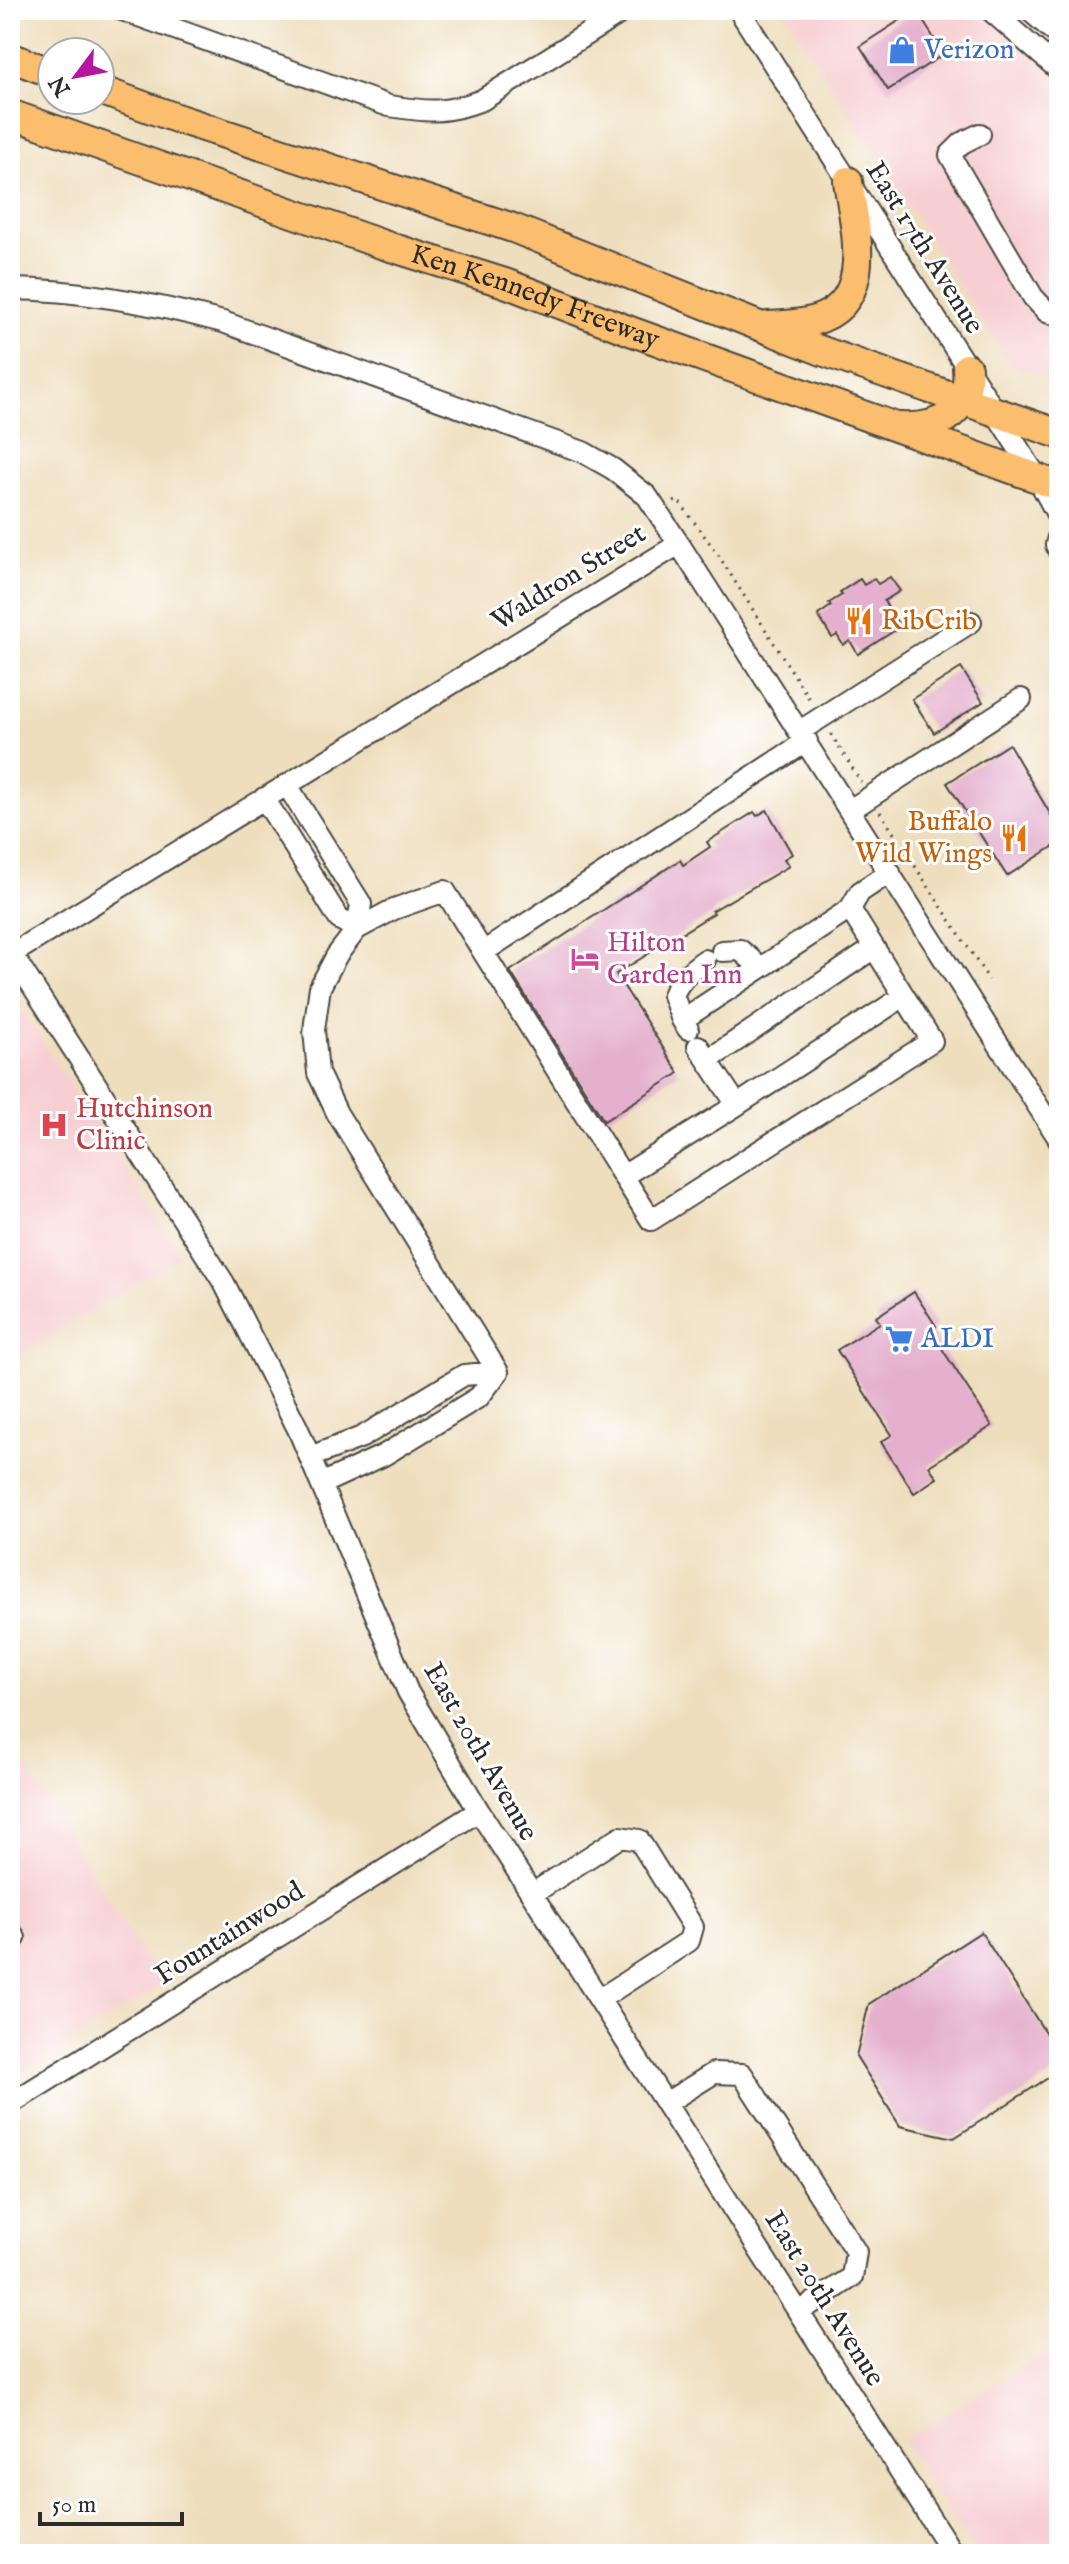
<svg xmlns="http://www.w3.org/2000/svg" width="1069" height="2564" font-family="'IM FELL English',serif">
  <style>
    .built { fill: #f7cfd2 }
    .building { fill: #e5b0cd }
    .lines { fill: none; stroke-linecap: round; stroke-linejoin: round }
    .minor-casing { stroke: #484641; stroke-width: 24 }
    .highway-casing { stroke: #484641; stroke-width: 32 }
    .path { stroke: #484641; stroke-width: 3; stroke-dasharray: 2 6; stroke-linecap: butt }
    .minor { stroke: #fff; stroke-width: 20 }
    .highway { stroke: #fbbd6e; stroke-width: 28 }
    .labels { text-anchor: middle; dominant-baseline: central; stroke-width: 6; stroke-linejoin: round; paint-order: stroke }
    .shop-label { font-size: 28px; fill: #366cbe; stroke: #fff; text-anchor: start }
    .street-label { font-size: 28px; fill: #2b2b2b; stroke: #fff }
    .food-label { font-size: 28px; fill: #c56008; stroke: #fff; text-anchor: start }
    .hotel-label { font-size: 28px; fill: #b23c85; stroke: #fff; text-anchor: start }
    .health-label { font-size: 28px; fill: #be3a42; stroke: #fff; text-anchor: start }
  </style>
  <rect width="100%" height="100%" fill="#fff"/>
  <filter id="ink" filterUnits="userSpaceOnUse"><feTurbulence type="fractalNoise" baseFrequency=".0125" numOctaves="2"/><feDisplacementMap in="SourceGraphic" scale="16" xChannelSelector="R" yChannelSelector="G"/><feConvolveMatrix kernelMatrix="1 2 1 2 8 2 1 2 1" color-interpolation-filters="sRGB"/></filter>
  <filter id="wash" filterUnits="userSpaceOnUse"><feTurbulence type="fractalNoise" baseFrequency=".006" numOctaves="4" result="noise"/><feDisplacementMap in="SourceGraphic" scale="32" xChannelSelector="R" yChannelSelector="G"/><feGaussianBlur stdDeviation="1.8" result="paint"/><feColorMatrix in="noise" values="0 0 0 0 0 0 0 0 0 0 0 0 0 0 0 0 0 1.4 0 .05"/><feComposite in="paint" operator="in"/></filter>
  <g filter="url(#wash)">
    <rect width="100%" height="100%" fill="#eedebd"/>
    <path class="built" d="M 783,10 L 1059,10 L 1059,383 L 1010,365 Z
      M 10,991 L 181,1256 L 10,1360 Z
      M 10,1741 L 162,1986 L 10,2080 Z
      M 1059,2344 L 1059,2554 L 975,2554 L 902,2441 Z"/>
    <g id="blocks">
      <path class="building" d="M 916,10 L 944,54 L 888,90 L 860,46 Z
        M 890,577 L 900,591 L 884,601 L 900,627 L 858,654 L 850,641 L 843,645 L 837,635 L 832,638 L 818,615 L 831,606 L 829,603 L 842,595 L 840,592 L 860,579 L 864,585 L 874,579 L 878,584 Z
        M 961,668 L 983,702 L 934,733 L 912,699 Z
        M 1009,744 L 1052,817 L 1059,812 L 1059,843 L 1007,876 L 947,783 Z
        M 767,810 L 792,854 L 784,859 L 789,866 L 712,911 L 714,913 L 616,974 L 679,1073 L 604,1121 L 510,971 L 680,860 L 683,865 L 710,847 L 707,842 L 754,812 L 757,816 Z
        M 914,1292 L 936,1326 L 930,1330 L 992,1426 L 929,1466 L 937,1478 L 914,1493 L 881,1442 L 892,1435 L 837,1350 L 880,1323 L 876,1317 Z
        M 981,1932 L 1059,2054 L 1059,2071 L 954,2138 L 900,2126 L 856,2056 L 869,2004 Z"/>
    </g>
  </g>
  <g filter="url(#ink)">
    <use href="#blocks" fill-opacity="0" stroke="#484641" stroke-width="2"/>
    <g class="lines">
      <defs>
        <path id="minor" d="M 122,10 L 389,106 C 428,112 445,114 482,100 L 625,10
          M 739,10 L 1038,479 L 1059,518
          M 990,10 L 1059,70
          M 1029,10 L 1059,36
          M 980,134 L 962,143 L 950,155 L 1033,297 L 1047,312 L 1059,316
          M 10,289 C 83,290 152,303 223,322 L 583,452 L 613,469 L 647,496 L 679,544
          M 1059,534 L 1056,545 L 1059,550
          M 800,731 L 971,622
          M 264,798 L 339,919 L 357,929 L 361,904 L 287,785
          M 850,810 L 1021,699
          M 10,951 L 224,1283 L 298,1429 L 408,1692 L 479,1811 L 953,2554
          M 722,951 L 740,950 L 760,967
          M 483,952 L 807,741
          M 10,955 L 679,544 L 1059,1139
          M 682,1020 L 673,995 C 680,979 691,970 705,960
          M 688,1029 L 682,1020 L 850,909 L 860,892 L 890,872
          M 708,1060 L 874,948
          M 737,1105 L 904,996
          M 623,1176 L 651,1220 L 932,1041 L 850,909
          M 498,1372 L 337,1113 L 318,1073 L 314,1030 L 320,987 L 337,955 L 357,929 L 394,909 L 445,891 L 623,1176 L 737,1105 L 698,1046
          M 310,1457 L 362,1437 L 464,1375 L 498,1372 L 479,1397 L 384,1455 L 321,1484
          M 532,1894 L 620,1837 L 639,1840 L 693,1927 L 689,1941 L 600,1999
          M 10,1930 L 15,1938
          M 666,2103 L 714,2073 L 742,2074 L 856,2252 L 852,2277 L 799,2312
          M 10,2104 L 479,1811"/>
        <g id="highway">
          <path d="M 10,57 L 52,73"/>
          <path d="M 100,90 L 179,119 L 513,228 L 822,351 L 1059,434"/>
          <path id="s1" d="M 10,114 L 381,244 L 505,283 L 633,332 L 1059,486"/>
          <path d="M 768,326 C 782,325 798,325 812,321 C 877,304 855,229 848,181"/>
          <path d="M 901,427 C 941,429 971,411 967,368"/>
        </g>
      </defs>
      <use href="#minor" class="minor-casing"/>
      <use href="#highway" class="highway-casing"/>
      <path class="path" d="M 674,502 L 678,500 L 717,553 L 810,700
        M 831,734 L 861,782
        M 880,812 L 989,980"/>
      <use href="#minor" class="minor"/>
      <use href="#highway" class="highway"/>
    </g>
  </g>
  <defs>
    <symbol id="shop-bare" viewBox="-9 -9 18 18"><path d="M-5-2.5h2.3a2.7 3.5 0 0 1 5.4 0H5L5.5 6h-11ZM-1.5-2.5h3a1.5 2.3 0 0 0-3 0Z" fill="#3f7fe0" stroke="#fff" stroke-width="2.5" paint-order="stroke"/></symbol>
    <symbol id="restaurant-bare" viewBox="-9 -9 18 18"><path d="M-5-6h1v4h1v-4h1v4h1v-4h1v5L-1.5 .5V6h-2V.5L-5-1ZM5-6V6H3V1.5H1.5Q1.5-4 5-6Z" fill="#e8710a" stroke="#fff" stroke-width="2.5" paint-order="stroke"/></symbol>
    <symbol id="hotel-bare" viewBox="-9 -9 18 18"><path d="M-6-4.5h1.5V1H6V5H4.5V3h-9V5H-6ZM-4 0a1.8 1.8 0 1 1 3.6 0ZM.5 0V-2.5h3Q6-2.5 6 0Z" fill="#d1479c" stroke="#fff" stroke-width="2.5" paint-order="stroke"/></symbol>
    <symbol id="hospital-bare" viewBox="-9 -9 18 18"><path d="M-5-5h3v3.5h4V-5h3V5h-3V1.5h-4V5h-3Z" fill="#e0444e" stroke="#fff" stroke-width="2.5" paint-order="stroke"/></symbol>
    <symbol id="supermarket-bare" viewBox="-9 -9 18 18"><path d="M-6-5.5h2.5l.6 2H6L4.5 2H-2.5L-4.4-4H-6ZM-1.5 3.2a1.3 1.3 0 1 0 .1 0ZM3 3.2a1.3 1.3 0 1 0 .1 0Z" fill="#3f7fe0" stroke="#fff" stroke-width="2.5" paint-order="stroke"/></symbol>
  </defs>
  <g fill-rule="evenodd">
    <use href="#shop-bare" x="882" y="30" width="40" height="40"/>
    <use href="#restaurant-bare" x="839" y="601" width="40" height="40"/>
    <use href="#restaurant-bare" x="994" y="818" width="40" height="40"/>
    <use href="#hotel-bare" x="565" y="939" width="40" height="40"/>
    <use href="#hospital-bare" x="34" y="1105" width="40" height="40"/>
    <use href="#supermarket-bare" x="879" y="1319" width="40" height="40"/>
  </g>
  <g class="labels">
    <g class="shop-label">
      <text x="924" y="50">Verizon</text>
      <text x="921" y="1339">ALDI</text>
    </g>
    <g class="street-label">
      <text transform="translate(924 248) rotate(58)">East 17th Avenue</text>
      <text stroke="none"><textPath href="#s1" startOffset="556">Ken Kennedy Freeway</textPath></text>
      <text transform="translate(569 578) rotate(-32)">Waldron Street</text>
      <text transform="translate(480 1752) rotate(60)">East 20th Avenue</text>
      <text transform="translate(230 1934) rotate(-32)">Fountainwood</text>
      <text transform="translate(824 2299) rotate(58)">East 20th Avenue</text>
    </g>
    <g class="food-label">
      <text x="881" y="621">RibCrib</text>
      <text x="992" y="822" text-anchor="end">Buffalo<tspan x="992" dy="32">Wild Wings</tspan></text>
    </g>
    <g class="hotel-label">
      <text x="607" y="943">Hilton<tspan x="607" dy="32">Garden Inn</tspan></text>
    </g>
    <g class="health-label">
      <text x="76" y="1109">Hutchinson<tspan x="76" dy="32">Clinic</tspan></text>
    </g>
  </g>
  <rect width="1069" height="2564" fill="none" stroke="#fff" stroke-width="40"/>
  <g transform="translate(76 76) rotate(238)"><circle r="38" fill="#ffffff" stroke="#aaaaaa" stroke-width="2"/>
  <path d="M0-6L14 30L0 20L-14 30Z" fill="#b5179e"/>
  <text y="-12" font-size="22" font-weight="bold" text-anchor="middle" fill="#2b2b2b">N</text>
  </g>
  <path d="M40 2512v12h142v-12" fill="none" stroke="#2b2b2b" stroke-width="4"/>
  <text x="52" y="2512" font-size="24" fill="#2b2b2b" stroke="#ffffff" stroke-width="6" paint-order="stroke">50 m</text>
</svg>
